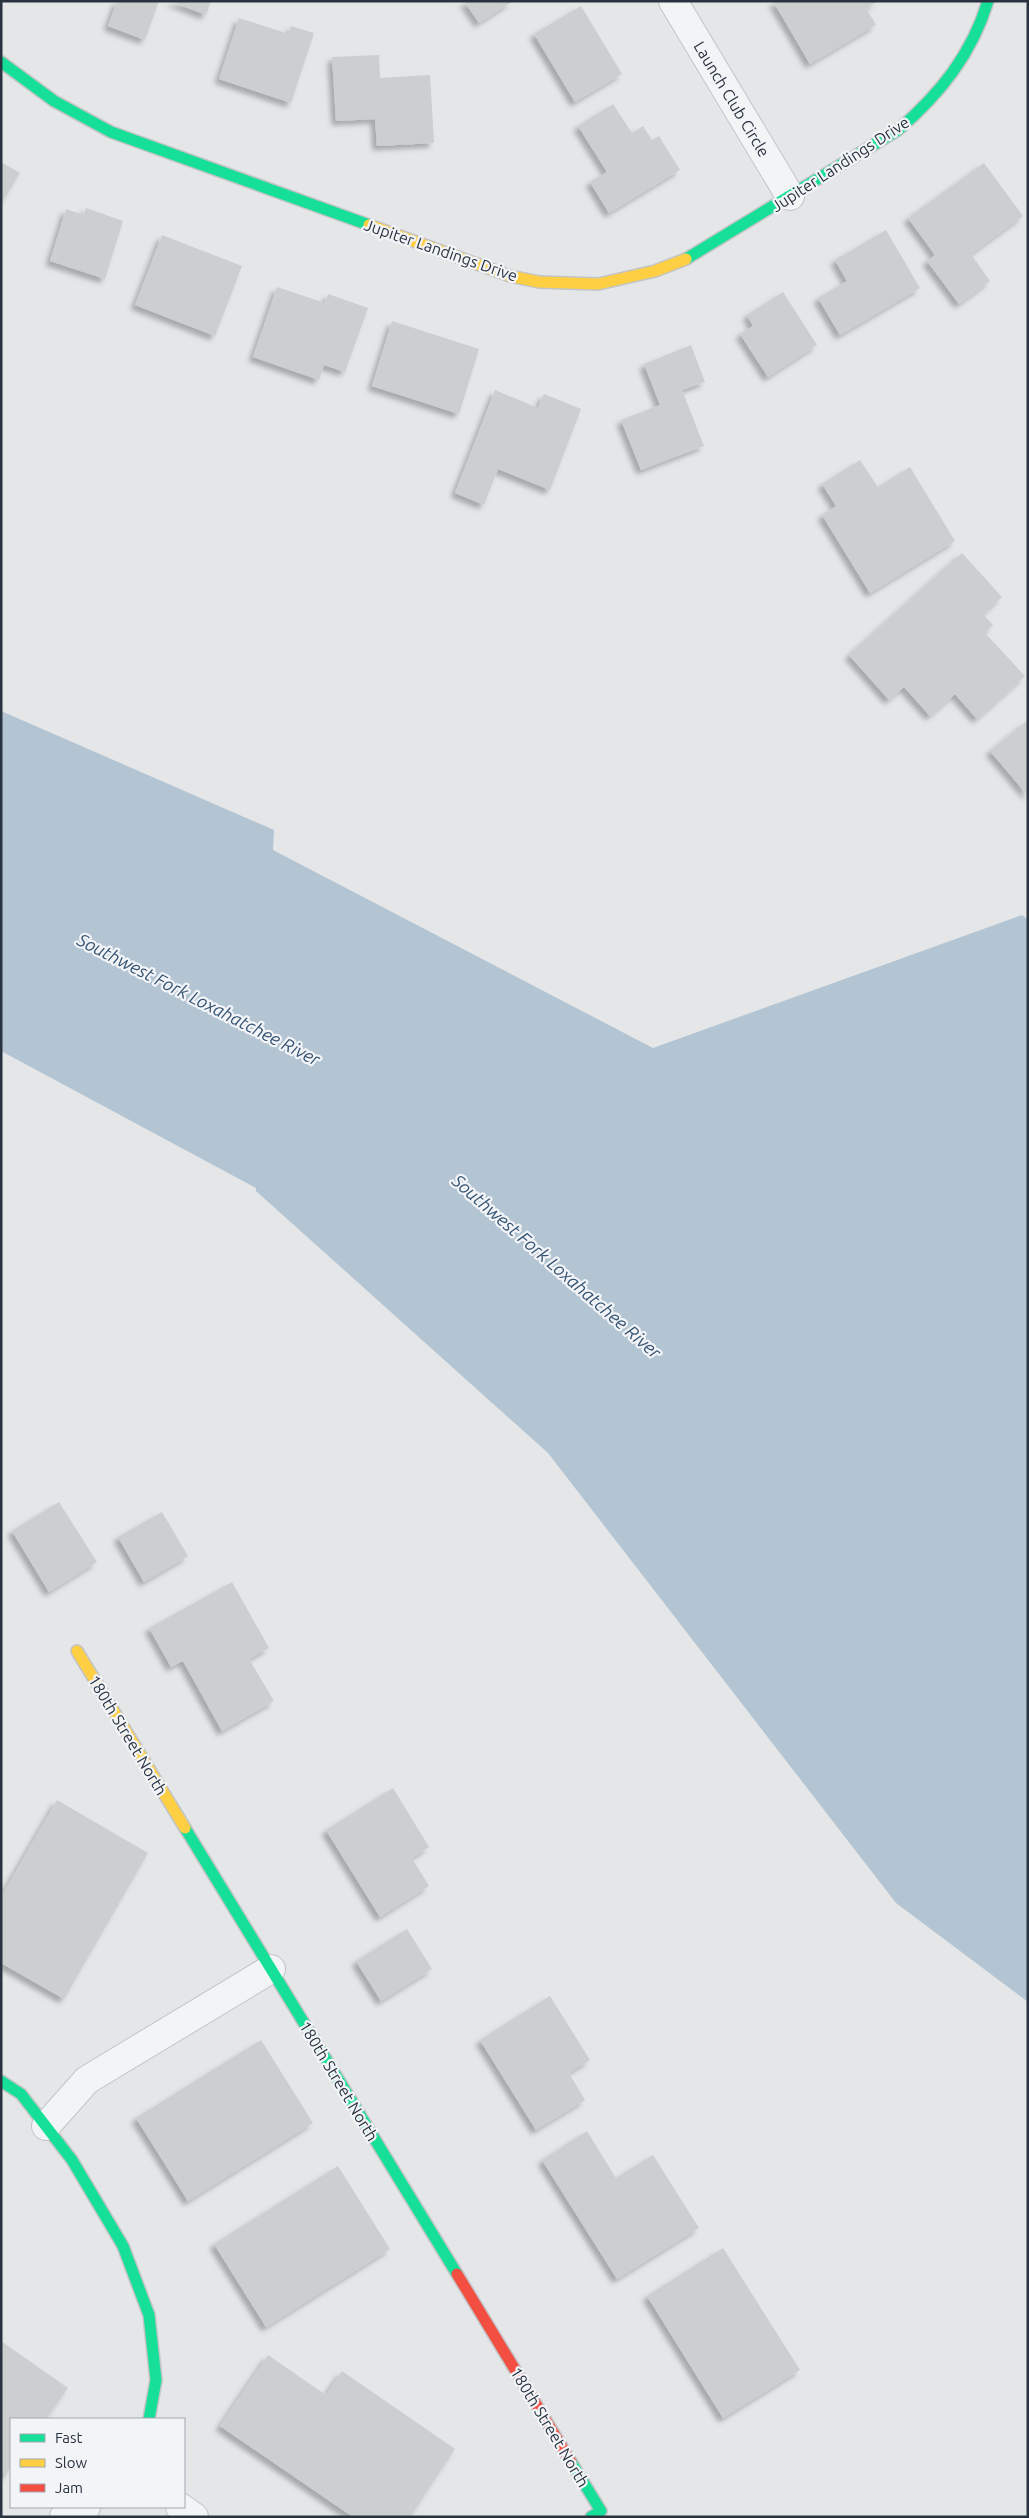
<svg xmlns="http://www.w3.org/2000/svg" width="1029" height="2518" font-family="Ubuntu,sans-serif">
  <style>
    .water { fill: #b3c4d2 }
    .building { fill: #ccced0; filter: url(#shadow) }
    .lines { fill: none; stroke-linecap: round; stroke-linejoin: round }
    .street-casing { stroke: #c2c4c6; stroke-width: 30 }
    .fast-casing { stroke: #c2c4c6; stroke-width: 14 }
    .slow-casing { stroke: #c2c4c6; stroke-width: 14 }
    .jam-casing { stroke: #c2c4c6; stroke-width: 14 }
    .street { stroke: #f3f4f5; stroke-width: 28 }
    .fast { stroke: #16e098; stroke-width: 11 }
    .slow { stroke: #ffcf43; stroke-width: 11 }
    .jam { stroke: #f24e42; stroke-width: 11 }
    .labels { text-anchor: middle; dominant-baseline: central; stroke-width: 4.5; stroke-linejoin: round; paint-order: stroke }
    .street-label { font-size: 16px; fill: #2a3441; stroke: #f2f4f7 }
    .water-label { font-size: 18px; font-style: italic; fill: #365474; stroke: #f2f4f7 }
  </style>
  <defs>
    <filter id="shadow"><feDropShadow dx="-4.5" dy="4.5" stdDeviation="2.5" flood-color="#0004"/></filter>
  </defs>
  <rect width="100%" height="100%" fill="#e4e6e8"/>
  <path class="water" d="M 1,711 L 274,830 L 273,850 L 653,1048 L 1022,915 L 1028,920 L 1028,2002 L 896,1903 L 548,1453 L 256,1191 L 256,1188 L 1,1051 Z"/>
  <path class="building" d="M 117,1 L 159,1 L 145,40 L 108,26 Z
    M 170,1 L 211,1 L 206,15 Z
    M 464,1 L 513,1 L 479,23 Z
    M 773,1 L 878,1 L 866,8 L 876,25 L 810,64 Z
    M 581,6 L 622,74 L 575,102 L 534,34 Z
    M 239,18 L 289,34 L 291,26 L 314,33 L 291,103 L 219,79 Z
    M 379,55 L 380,78 L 430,75 L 434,143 L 377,146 L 375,119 L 336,121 L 332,57 Z
    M 613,104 L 632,133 L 643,126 L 652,140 L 659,136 L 680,170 L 609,213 L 590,182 L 607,172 L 578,126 Z
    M 1,162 L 20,173 L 1,204 Z
    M 984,163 L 1023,216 L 971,254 L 990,281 L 959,304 L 927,261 L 935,255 L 908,218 Z
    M 86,208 L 123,221 L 105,279 L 50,261 L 66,209 L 84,215 Z
    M 886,230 L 920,288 L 840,335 L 818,298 L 847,281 L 835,260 Z
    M 162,235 L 242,266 L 215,336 L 135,305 Z
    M 277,287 L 325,303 L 328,294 L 368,308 L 345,372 L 324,365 L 319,380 L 253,357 Z
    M 783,292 L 817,345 L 768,377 L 740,334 L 753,326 L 747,315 Z
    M 392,321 L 479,349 L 459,414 L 372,386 Z
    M 691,345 L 705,382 L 682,390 L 704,446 L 641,470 L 621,420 L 660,405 L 644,364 Z
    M 495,390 L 538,408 L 544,394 L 581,409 L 550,490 L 498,469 L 484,505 L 455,493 Z
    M 860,460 L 878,487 L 910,467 L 955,541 L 870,593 L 822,515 L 836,506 L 822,484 Z
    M 962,553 L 1002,597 L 983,614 L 993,625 L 985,633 L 1025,676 L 977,719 L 955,694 L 930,716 L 904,687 L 889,700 L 849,655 Z
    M 1028,720 L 1028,796 L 990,751 Z
    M 59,1502 L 97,1562 L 49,1592 L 12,1531 Z
    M 162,1512 L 188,1556 L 144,1582 L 118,1537 Z
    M 232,1582 L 269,1648 L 249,1659 L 274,1701 L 222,1731 L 183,1661 L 171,1667 L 149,1628 Z
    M 393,1788 L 429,1847 L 412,1858 L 429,1886 L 380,1917 L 326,1830 Z
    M 57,1800 L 148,1853 L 64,1999 L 1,1963 L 1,1897 Z
    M 407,1929 L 432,1969 L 381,2001 L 356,1961 Z
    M 550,1996 L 590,2060 L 569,2073 L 585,2100 L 536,2130 L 480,2040 Z
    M 261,2040 L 313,2123 L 188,2201 L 136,2118 Z
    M 587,2131 L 616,2178 L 653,2155 L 699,2228 L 617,2279 L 542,2160 Z
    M 338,2166 L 390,2249 L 266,2327 L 214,2244 Z
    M 723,2248 L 800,2370 L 723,2418 L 647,2296 Z
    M 1,2341 L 68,2388 L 46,2419 L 11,2419 L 11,2467 L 6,2475 L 1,2472 Z
    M 268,2355 L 326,2395 L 342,2371 L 455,2449 L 410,2517 L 353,2517 L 220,2426 Z"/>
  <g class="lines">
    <defs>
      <path id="street" d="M 673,1 L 790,196
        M 46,2126 L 87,2080 L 271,1969
        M 180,2507 L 194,2517
        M 64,2517 L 86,2507"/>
      <path id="fast" d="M 1,62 L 54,101 L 111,132 L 369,225
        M 686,259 L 898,130 C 940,94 972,54 988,1
        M 185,1828 L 457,2274
        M 1,2081 L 21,2094 L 72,2160 L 123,2246 L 149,2315 L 156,2380 L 149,2419
        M 571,2462 L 601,2511 L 591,2517"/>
      <path id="slow" d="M 369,225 L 510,276 L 539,282 L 598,284 L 655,271 L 686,259
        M 77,1651 L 185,1828"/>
      <path id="jam" d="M 457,2274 L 571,2462"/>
    </defs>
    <use href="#street" class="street-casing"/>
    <use href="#fast" class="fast-casing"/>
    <use href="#slow" class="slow-casing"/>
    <use href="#jam" class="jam-casing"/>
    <use href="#street" class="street"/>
    <use href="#fast" class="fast"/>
    <use href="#slow" class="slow"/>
    <use href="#jam" class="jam"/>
  </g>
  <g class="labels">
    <g class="street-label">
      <text transform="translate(732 99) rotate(59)">Launch Club Circle</text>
      <text transform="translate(840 164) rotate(-33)">Jupiter Landings Drive</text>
      <text transform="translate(441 250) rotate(19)">Jupiter Landings Drive</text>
      <text transform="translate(128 1735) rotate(59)">180th Street North</text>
      <text transform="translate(339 2081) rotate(59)">180th Street North</text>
      <text transform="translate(550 2427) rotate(59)">180th Street North</text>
    </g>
    <g class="water-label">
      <text transform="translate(199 999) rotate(27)">Southwest Fork Loxahatchee River</text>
      <text transform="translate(557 1266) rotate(41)">Southwest Fork Loxahatchee River</text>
    </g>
  </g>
  <rect width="1029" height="2518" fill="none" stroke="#2a3441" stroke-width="5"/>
  <rect x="10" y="2418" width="175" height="90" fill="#f2f4f7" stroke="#a2a7ae"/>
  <rect x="20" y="2434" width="25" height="8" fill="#16e098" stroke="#a2a7ae"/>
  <text x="55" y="2443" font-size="15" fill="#2a3441">Fast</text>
  <rect x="20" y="2459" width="25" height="8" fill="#ffcf43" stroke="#a2a7ae"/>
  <text x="55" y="2468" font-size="15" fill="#2a3441">Slow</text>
  <rect x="20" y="2484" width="25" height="8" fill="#f24e42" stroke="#a2a7ae"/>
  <text x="55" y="2493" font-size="15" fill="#2a3441">Jam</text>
</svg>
